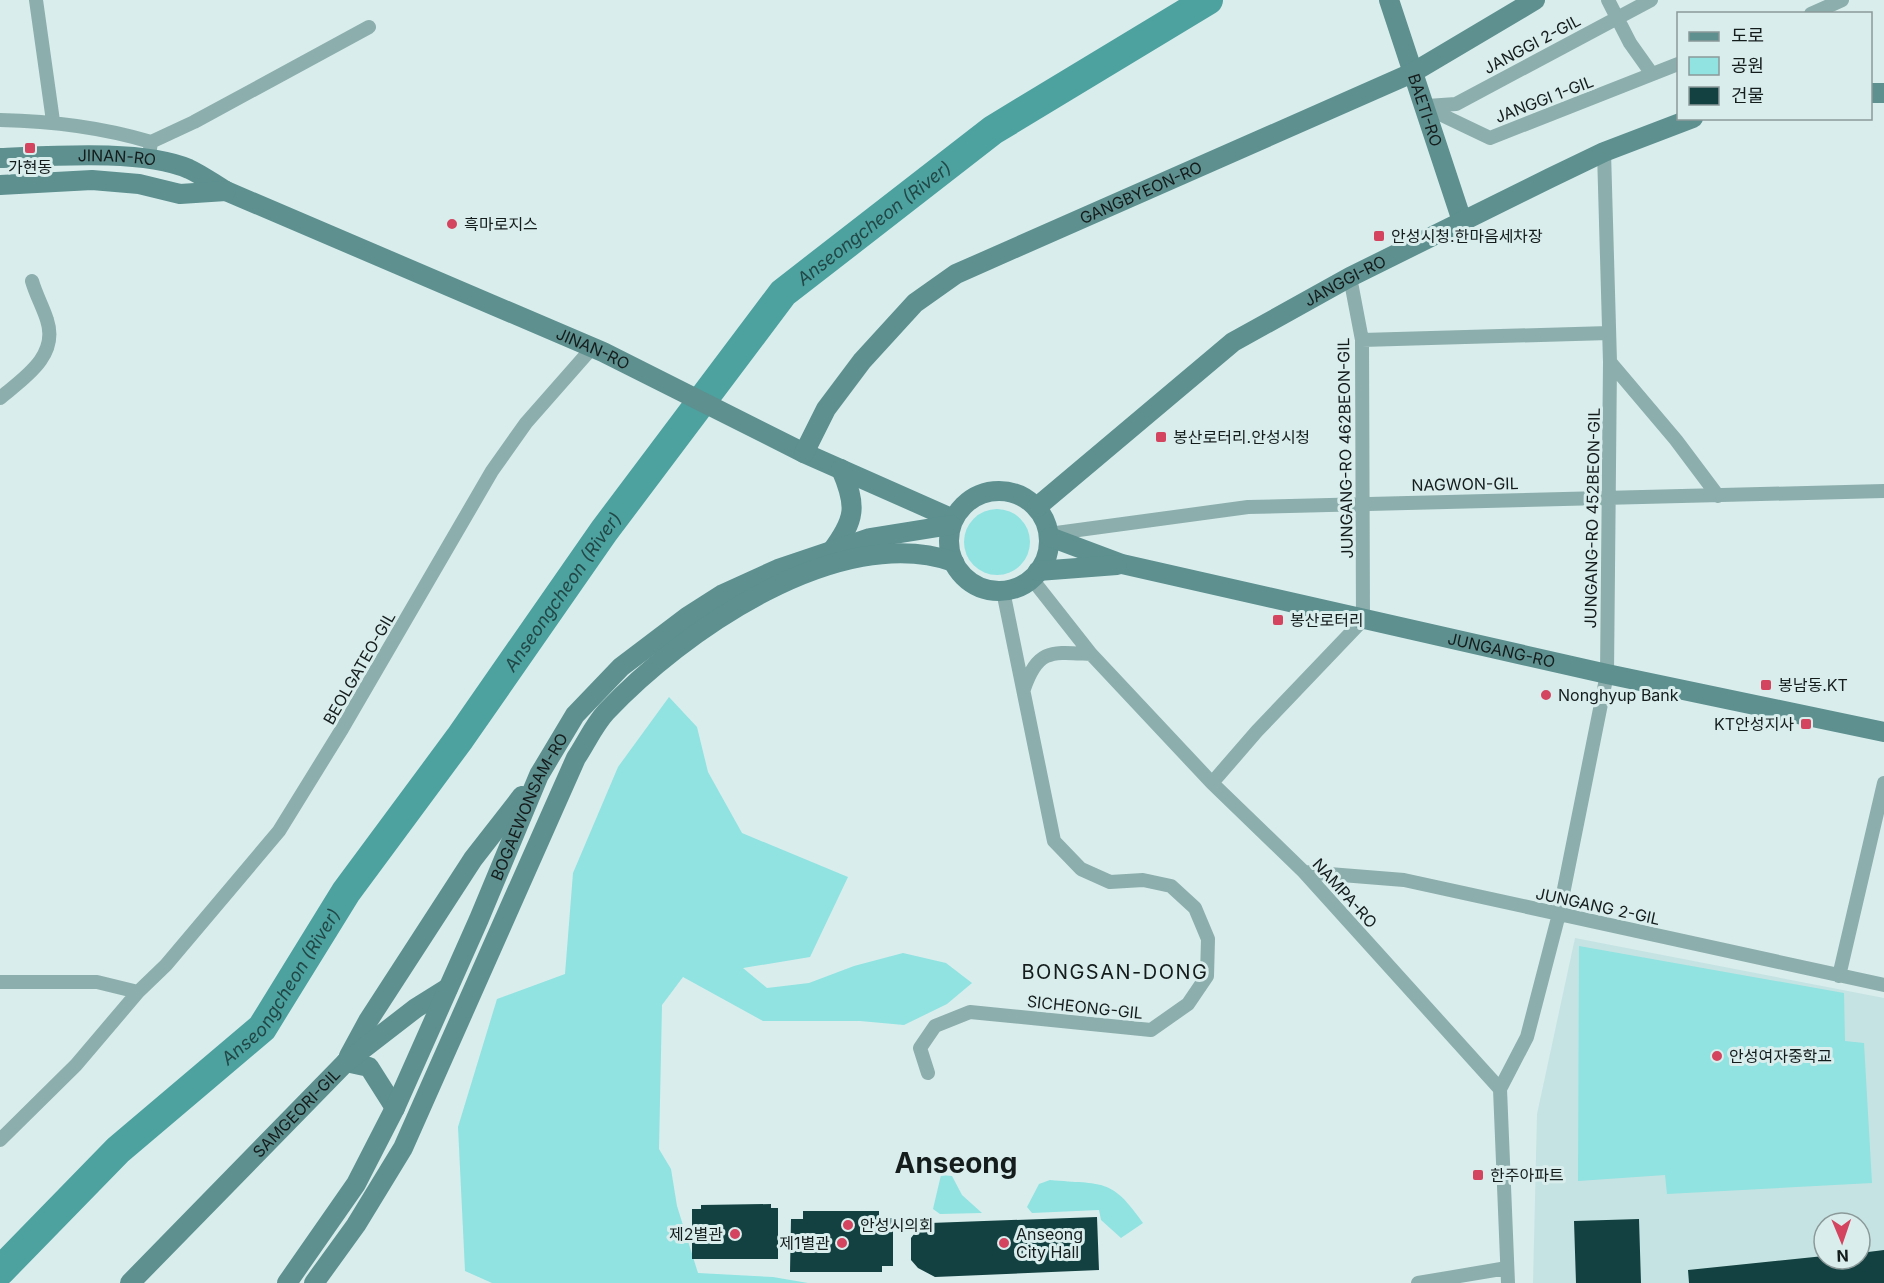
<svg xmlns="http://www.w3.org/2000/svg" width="1884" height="1283" font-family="Inter,'Noto Sans KR',sans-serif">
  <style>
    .built { fill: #c5e3e2; fill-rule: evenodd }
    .green { fill: #90e3e1 }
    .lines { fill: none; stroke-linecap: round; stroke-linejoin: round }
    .river { stroke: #4da19f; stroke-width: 30 }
    .building { fill: #134141 }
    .street { stroke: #8caeac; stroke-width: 14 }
    .secondary { stroke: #5d908f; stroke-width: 20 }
    .poi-dot { fill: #d4445e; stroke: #d9eded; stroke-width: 2 }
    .labels { text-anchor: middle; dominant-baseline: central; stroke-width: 6; stroke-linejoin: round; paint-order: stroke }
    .street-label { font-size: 16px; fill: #151c1c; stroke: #d9eded }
    .poi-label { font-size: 16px; fill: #151c1c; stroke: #d9eded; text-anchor: start }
    .water-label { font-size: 18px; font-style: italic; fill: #214847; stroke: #d9eded }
    .quarter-label { font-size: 20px; letter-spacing: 1.5px; fill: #151c1c; stroke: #d9eded }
    .town-label { font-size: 28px; font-weight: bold; fill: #151c1c; stroke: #d9eded }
  </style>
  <rect width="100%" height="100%" fill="#d9eded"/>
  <path class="built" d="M 1575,938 L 1884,998 L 1884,1283 L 1533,1283 L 1537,1114 ZM 1824,1223 L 1860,1223 L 1860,1259 L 1824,1259 Z"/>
  <path class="green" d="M964 542a33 33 0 1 1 66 0a33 33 0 1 1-66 0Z
    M 669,697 L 697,727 L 708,772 L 742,833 L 848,877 L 810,957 L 743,968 L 767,988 L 809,983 L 854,966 L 903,953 L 946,963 L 972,983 L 947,1004 L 904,1025 L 860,1021 L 763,1021 L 683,977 L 662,1005 L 659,1149 L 671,1169 L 677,1206 L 698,1273 L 773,1277 L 808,1283 L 492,1283 L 465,1271 L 458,1127 L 497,999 L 565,974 L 573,873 L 618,767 Z
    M 1579,946 L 1844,993 L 1845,1041 L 1864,1043 L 1872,1183 L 1667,1194 L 1665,1175 L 1578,1181 Z
    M 941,1175 L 952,1176 L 962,1195 L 982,1213 L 940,1214 L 933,1209 Z
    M 1050,1180 C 1103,1185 1111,1177 1143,1223 L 1121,1238 L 1101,1220 L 1099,1210 L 1032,1213 L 1027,1207 L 1039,1184 Z"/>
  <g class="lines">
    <path class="river" id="s1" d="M 0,1271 L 118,1150 L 262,1028 L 346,892 L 460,738 L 604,531 L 783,293 L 993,130 L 1208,0"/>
  </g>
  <path class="building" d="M 771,1204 L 771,1208 L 778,1208 L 778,1259 L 692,1259 L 692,1209 L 701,1209 L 701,1205 Z
    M 803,1211 L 879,1211 L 879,1219 L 893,1218 L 893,1266 L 882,1266 L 882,1272 L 790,1272 L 791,1219 L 803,1219 Z
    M 1097,1217 L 1099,1270 L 935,1277 L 918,1268 L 911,1260 L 911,1238 L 918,1229 L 930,1223 Z
    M 1639,1219 L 1641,1283 L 1576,1283 L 1574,1221 Z
    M 1884,1250 L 1884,1283 L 1689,1283 L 1688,1270 L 1824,1256 L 1824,1259 L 1860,1259 L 1860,1253 Z"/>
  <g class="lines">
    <path class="street" d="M 36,0 L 53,121
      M 1608,0 L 1630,43 L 1652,74
      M 1811,14 L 1842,0
      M 1427,106 L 1456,104 L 1651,0
      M 1425,107 L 1490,138 L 1678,64
      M 0,120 C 52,121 101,127 151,142 L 150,149
      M 151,142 L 194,122 L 369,27
      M 1362,340 L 1609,333
      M 1610,362 L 1676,440 L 1718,496
      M 0,398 C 24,378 59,356 47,320 C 43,307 36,295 32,281
      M 1049,534 L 1248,507 L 1884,491
      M 1032,579 L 1091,654 L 1212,783 L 1304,872 L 1500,1089 L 1508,1283
      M 1024,689 C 1038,648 1052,652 1091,654
      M 1212,783 L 1257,731 L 1363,620 L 1362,340 L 1350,277
      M 1304,872 L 1404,880 L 1884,985
      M 1839,976 L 1884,783
      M 0,982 L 97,982 L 138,992 L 166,965 L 279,831 L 342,729 L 492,471 L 526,423 L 592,348
      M 928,1073 L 920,1048 L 935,1026 L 970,1012 L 1151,1030 L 1188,1004 L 1207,976 L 1208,939 L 1195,908 L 1171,886 L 1143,880 L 1110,882 L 1081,869 L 1054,841 L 1003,591
      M 1500,1089 L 1527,1037 L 1559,914 L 1607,674 L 1610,362 L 1604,152
      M 0,1140 L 76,1065 L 138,992
      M 1418,1283 L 1507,1268"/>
    <g class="secondary">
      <path id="s2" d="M 1389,0 L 1462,221"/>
      <path d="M 1870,93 L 1884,93"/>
      <path id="s3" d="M 0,158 C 51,156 143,149 189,169 C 202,175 214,184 226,191 L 603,352 L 804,453 L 953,519"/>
      <path d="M 0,185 L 92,180 L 139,184 L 180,194 L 226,191"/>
      <path id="s4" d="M 804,453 L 826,409 L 862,361 L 915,303 L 956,274 L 1412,73 L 1535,0"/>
      <circle cx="999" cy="541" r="50"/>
      <path id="s5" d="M 1037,507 L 1233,342 L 1350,277 L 1550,178 L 1604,152 L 1693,118"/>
      <path id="s6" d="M 1050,537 L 1122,564 L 1607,674 L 1884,732"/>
      <path d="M 831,552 C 856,519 857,506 841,469"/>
      <path d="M 1038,571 L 1117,565"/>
      <path d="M 349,1056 L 368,1021 L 473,859 L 522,796"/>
      <path d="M 346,1062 L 369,1067 L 395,1108"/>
      <path id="s7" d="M 130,1283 L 346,1062 L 416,1008 L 448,988"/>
      <path id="s8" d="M 287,1283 L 356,1184 L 395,1108 L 479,919 L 539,775 L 575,715 L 621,667 L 687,617 L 723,594 L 778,569 L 870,538 L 951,525"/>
      <path d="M 314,1283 L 356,1225 L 403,1148 L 576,758 C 586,743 594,725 606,712 C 681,632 839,521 954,562"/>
    </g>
  </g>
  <g class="poi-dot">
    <rect x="24" y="142" width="12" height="12" rx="3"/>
    <circle cx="452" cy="224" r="6"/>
    <rect x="1373" y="230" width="12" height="12" rx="3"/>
    <rect x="1155" y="431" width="12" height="12" rx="3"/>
    <rect x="1272" y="614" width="12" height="12" rx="3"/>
    <rect x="1760" y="679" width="12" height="12" rx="3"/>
    <circle cx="1546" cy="695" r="6"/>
    <rect x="1800" y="718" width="12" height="12" rx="3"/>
    <circle cx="1717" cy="1056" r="6"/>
    <rect x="1472" y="1169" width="12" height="12" rx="3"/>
    <circle cx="848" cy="1225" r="6"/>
    <circle cx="735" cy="1234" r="6"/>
    <circle cx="842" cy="1243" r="6"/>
    <circle cx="1004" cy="1243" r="6"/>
  </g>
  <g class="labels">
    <g class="street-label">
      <text transform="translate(1532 44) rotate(-28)">JANGGI 2-GIL</text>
      <text transform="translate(1544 99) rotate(-21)">JANGGI 1-GIL</text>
      <text stroke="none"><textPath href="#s2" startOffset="116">BAETI-RO</textPath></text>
      <text stroke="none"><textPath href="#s3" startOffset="117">JINAN-RO</textPath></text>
      <text stroke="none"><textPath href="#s4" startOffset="440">GANGBYEON-RO</textPath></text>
      <text stroke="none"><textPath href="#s5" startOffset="384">JANGGI-RO</textPath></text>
      <text stroke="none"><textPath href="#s3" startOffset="633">JINAN-RO</textPath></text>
      <text transform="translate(1345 448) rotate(-91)">JUNGANG-RO 462BEON-GIL</text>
      <text transform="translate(1465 484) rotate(-1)">NAGWON-GIL</text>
      <text transform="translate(1592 518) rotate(-89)">JUNGANG-RO 452BEON-GIL</text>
      <text stroke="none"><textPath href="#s6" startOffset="466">JUNGANG-RO</textPath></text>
      <text transform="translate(359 668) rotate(-60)">BEOLGATEO-GIL</text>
      <text stroke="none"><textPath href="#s8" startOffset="536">BOGAEWONSAM-RO</textPath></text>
      <text transform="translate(1345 893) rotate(48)">NAMPA-RO</text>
      <text transform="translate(1598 906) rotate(12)">JUNGANG 2-GIL</text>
      <text transform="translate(1085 1007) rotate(6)">SICHEONG-GIL</text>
      <text stroke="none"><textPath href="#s7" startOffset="238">SAMGEORI-GIL</textPath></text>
    </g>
    <g class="poi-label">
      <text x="30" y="167" text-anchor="middle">가현동</text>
      <text x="464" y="224">흑마로지스</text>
      <text x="1391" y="236">안성시청.한마음세차장</text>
      <text x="1173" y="437">봉산로터리.안성시청</text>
      <text x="1290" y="620">봉산로터리</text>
      <text x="1778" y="685">봉남동.KT</text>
      <text x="1558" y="695">Nonghyup Bank</text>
      <text x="1794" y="724" text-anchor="end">KT안성지사</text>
      <text x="1729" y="1056">안성여자중학교</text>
      <text x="1490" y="1175">한주아파트</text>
      <text x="860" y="1225">안성시의회</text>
      <text x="723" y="1234" text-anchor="end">제2별관</text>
      <text x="1016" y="1234">Anseong<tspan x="1016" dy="18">City Hall</tspan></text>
      <text x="830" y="1243" text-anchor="end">제1별관</text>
    </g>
    <g class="water-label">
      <text stroke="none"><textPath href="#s1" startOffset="1374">Anseongcheon (River)</textPath></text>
      <text stroke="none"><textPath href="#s1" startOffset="888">Anseongcheon (River)</textPath></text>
      <text stroke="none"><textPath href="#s1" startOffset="402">Anseongcheon (River)</textPath></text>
    </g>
    <g class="quarter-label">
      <text x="1115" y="972">BONGSAN-DONG</text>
    </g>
    <g class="town-label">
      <text x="956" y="1163">Anseong</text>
    </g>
  </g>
  <rect x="1677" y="12" width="195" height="108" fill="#d9eded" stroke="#8b9999" stroke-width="1.5"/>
  <rect x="1689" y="32" width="30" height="9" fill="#5d908f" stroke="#8b9999" stroke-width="1.5"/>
  <text x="1731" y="42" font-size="18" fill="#151c1c">도로</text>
  <rect x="1689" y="57" width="30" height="18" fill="#90e3e1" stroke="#8b9999" stroke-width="1.5"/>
  <text x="1731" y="72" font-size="18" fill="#151c1c">공원</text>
  <rect x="1689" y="87" width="30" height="18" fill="#134141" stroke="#8b9999" stroke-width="1.5"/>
  <text x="1731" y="102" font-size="18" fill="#151c1c">건물</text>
  <g transform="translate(1842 1241) rotate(178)"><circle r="28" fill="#d9eded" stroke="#8b9999" stroke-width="1.5"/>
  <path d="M0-4.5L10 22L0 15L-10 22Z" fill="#d4445e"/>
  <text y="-9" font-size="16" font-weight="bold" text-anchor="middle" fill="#151c1c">N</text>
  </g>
</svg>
